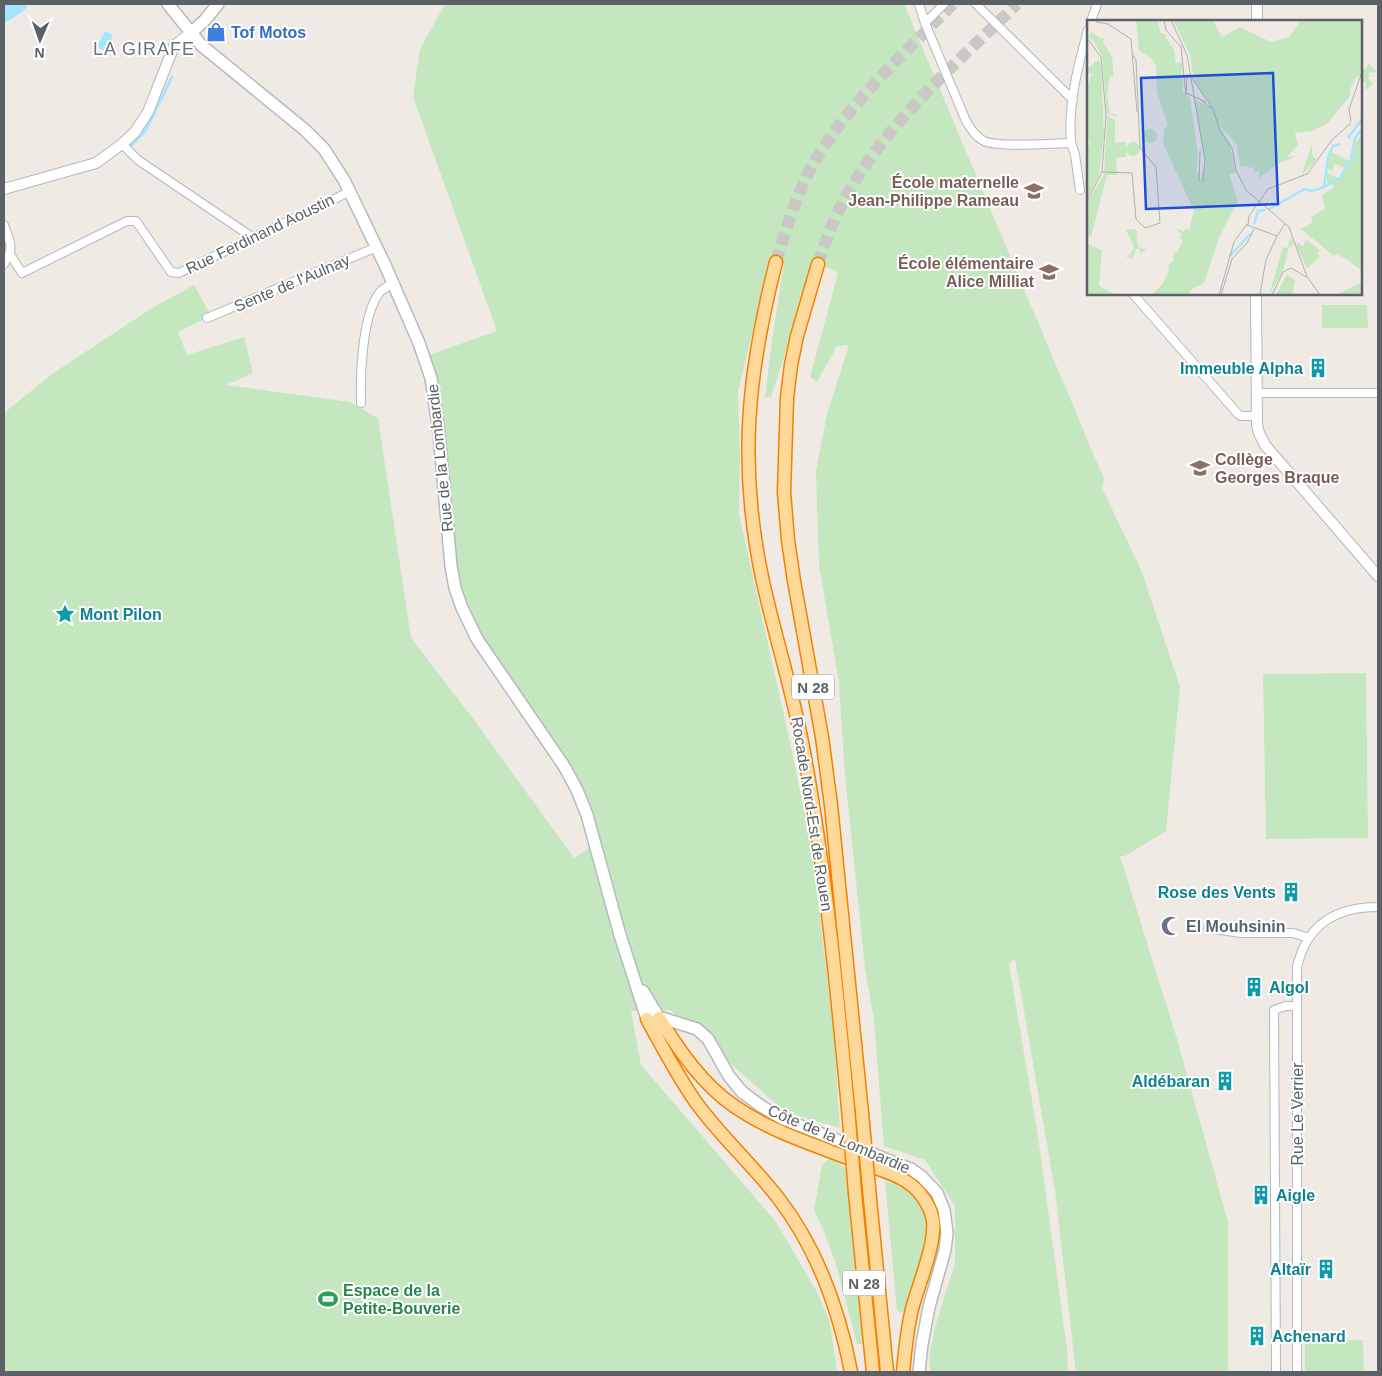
<svg xmlns="http://www.w3.org/2000/svg" width="1382" height="1376" font-family="Helvetica,sans-serif">
  <style>
    .green { fill: #c5e7bf }
    .water { fill: #a4e6ff }
    .lines { fill: none; stroke-linecap: round; stroke-linejoin: round }
    .stream { stroke: #a4e6ff; stroke-width: 3 }
    .river { stroke: #a4e6ff; stroke-width: 18 }
    .trunk-tunnel { stroke: #cac8c4; stroke-width: 12; stroke-dasharray: 12 6; stroke-linecap: butt }
    .minor-casing { stroke: #b4b8bb; stroke-width: 10 }
    .tertiary-casing { stroke: #b4b8bb; stroke-width: 12 }
    .secondary-casing { stroke: #b5babe; stroke-width: 14 }
    .trunk-casing { stroke: #f38000; stroke-width: 15 }
    .minor { stroke: #fff; stroke-width: 8 }
    .tertiary { stroke: #fff; stroke-width: 10 }
    .secondary { stroke: #fff; stroke-width: 11 }
    .trunk { stroke: #ffd99a; stroke-width: 12 }
    .trunk-bridge-casing { stroke: #f38000; stroke-width: 15; stroke-linecap: butt }
    .trunk-bridge { stroke: #ffd99a; stroke-width: 12 }
    .labels { text-anchor: middle; dominant-baseline: central; stroke-width: 4; stroke-linejoin: round; paint-order: stroke }
    .shield { fill: #fff; stroke: #8d9093; stroke-width: 1 }
    .shield-label { font-size: 15px; font-weight: bold; fill: #5c6165 }
    .shop-label { font-size: 16px; font-weight: bold; fill: #366cbe; stroke: #fff; text-anchor: start }
    .education-label { font-size: 16px; font-weight: bold; fill: #785e54; stroke: #fff; text-anchor: end }
    .street-label { font-size: 16px; fill: #5c6165; stroke: #fff }
    .culture-label { font-size: 16px; font-weight: bold; fill: #0d838f; stroke: #fff; text-anchor: end }
    .worship-label { font-size: 16px; font-weight: bold; fill: #5b616d; stroke: #fff; text-anchor: start }
    .leisure-label { font-size: 16px; font-weight: bold; fill: #27864d; stroke: #fff; text-anchor: start }
    .neighbourhood-label { font-size: 18px; letter-spacing: 1px; fill: #6d7377; stroke: #fff }
    .inset-river { fill: none; stroke: #a4e6ff; stroke-width: 2.5 }
    .inset-road { fill: none; stroke: #b0b0ad; stroke-width: 1 }
    .view { fill: #1d4ed8; fill-opacity: 0.15; stroke: #1d4ed8; stroke-width: 2.5 }
    .inset-edge { fill: none; stroke: #5c6165; stroke-width: 2.5 }
  </style>
  <rect width="100%" height="100%" fill="#efebe4"/>
  <path class="green" d="M 445,4 L 904,4 L 1104,479 L 1102,488 L 1142,572 L 1180,687 L 1166,831 L 1125,856 L 1120,856 L 1177,1039 L 1228,1222 L 1228,1372 L 1076,1372 L 1055,1191 L 1015,959 L 1009,964 L 1038,1136 L 1067,1349 L 1068,1372 L 931,1372 L 929,1358 L 935,1327 L 955,1263 L 955,1206 L 925,1160 L 884,1146 L 874,1020 L 865,968 L 845,776 L 839,683 L 819,565 L 816,471 L 827,414 L 849,345 L 837,346 L 817,382 L 810,377 L 838,273 L 812,260 L 791,336 L 771,397 L 765,397 L 772,341 L 784,263 L 769,262 L 738,392 L 740,457 L 739,514 L 790,742 L 812,849 L 834,1035 L 840,1128 L 785,1112 L 670,1010 L 631,1011 L 641,1065 L 776,1222 L 817,1292 L 830,1322 L 837,1372 L 4,1372 L 4,413 L 52,374 L 152,308 L 194,285 L 211,316 L 178,332 L 187,355 L 244,337 L 253,373 L 226,385 L 350,402 L 378,418 L 411,638 L 475,721 L 574,858 L 594,845 L 571,783 L 465,623 L 423,357 L 497,331 L 413,97 L 420,49 Z
    M 1369,64 L 1377,72 L 1368,73 L 1370,76 L 1368,78 L 1373,84 L 1366,90 L 1366,82 L 1364,81 L 1361,82 L 1361,70 L 1363,68 L 1365,69 Z
    M 1322,305 L 1367,305 L 1368,328 L 1322,328 Z
    M 1366,673 L 1368,838 L 1266,839 L 1263,674 Z
    M 829,1159 L 838,1162 L 848,1171 L 852,1185 L 855,1261 L 863,1344 L 857,1344 L 836,1264 L 823,1229 L 814,1210 L 822,1165 Z
    M 885,1181 C 900,1186 915,1194 923,1207 C 938,1231 914,1287 906,1313 L 897,1311 Z
    M 1363,1340 L 1364,1372 L 1305,1372 L 1305,1341 Z"/>
  <path class="water" d="M 105,31 L 113,35 L 105,51 L 97,47 Z"/>
  <g class="lines">
    <path class="stream" d="M 131,146 L 145,131 L 172,77"/>
    <path class="river" d="M 4,13 L 18,4"/>
    <path class="trunk-tunnel" d="M 776,262 C 787,227 797,191 816,159 C 852,100 905,53 953,4
      M 818,264 C 825,244 832,223 842,204 C 883,125 954,66 1017,4"/>
    <defs>
      <path id="minor" d="M 919,4 L 925,23 L 966,121 C 971,129 976,137 984,141 C 999,148 1052,143 1071,143
        M 976,4 L 1073,100
        M 1091,21 L 1097,4
        M 925,23 L 944,4
        M 122,144 L 138,160 L 252,237
        M 1080,190 C 1078,178 1077,167 1075,155 C 1074,150 1071,146 1071,140 C 1068,104 1078,65 1088,30
        M 4,225 C 10,242 15,248 4,264
        M 10,254 L 22,273 L 127,221 L 136,221 L 171,272 L 179,273 L 349,192
        M 1133,294 L 1238,414 L 1241,416 L 1257,416
        M 207,318 L 377,247
        M 1257,393 L 1378,393
        M 361,403 C 360,376 362,314 380,292 C 384,288 388,286 393,283
        M 1208,928 L 1241,933 L 1293,933 L 1309,938
        M 1276,1372 L 1274,1010 L 1286,1006 L 1296,1006
        M 1297,1372 L 1297,967 C 1307,924 1336,907 1378,907"/>
      <path id="tertiary" d="M 1257,4 L 1257,21
        M 4,189 L 96,163 L 122,144 L 135,132 L 148,112 L 174,46 L 192,32
        M 1256,294 L 1257,424 L 1259,433 L 1265,445 L 1378,576"/>
      <path id="secondary" d="M 168,4 L 201,45 L 305,130 L 324,149 L 344,180 L 385,265 L 419,343 L 431,378 L 439,433 L 451,566 L 455,588 L 462,608 L 477,639 L 564,766 L 577,790 L 587,815 L 620,935 L 647,1019 L 662,1018 L 697,1029 L 708,1039 L 729,1076 L 742,1092 L 761,1106 L 783,1119 L 911,1169 L 922,1177 L 937,1193 L 944,1210 L 947,1233 L 945,1250 L 929,1307 L 922,1344 L 919,1372
        M 192,32 L 205,20 L 218,4
        M 643,991 L 659,1018"/>
      <path id="trunk" d="M 776,262 C 747,375 738,467 763,582 C 776,641 795,698 805,758 C 826,874 837,991 848,1108
        M 818,264 L 797,336 L 791,365 L 787,398 L 784,492 L 788,540 L 794,581 L 822,737 L 831,805 L 862,1113
        M 659,1018 C 679,1050 702,1084 734,1106 C 773,1133 818,1146 861,1163 C 877,1169 896,1173 910,1184 C 921,1192 931,1207 933,1221 C 936,1243 918,1286 912,1309 C 907,1329 905,1351 903,1372
        M 647,1019 C 662,1047 677,1075 695,1101 C 720,1136 753,1165 779,1199 C 818,1250 839,1309 851,1372
        M 855,1193 L 873,1372
        M 870,1199 L 887,1372"/>
    </defs>
    <use href="#minor" class="minor-casing"/>
    <use href="#tertiary" class="tertiary-casing"/>
    <use href="#secondary" class="secondary-casing"/>
    <use href="#trunk" class="trunk-casing"/>
    <use href="#minor" class="minor"/>
    <use href="#tertiary" class="tertiary"/>
    <use href="#secondary" class="secondary"/>
    <use href="#trunk" class="trunk"/>
    <defs>
      <path id="trunk-bridge" d="M 848,1108 L 855,1193
        M 862,1113 L 870,1199"/>
    </defs>
    <use href="#trunk-bridge" class="trunk-bridge-casing"/>
    <use href="#trunk-bridge" class="trunk-bridge"/>
  </g>
  <defs>
    <symbol id="shop-bare" viewBox="-9 -9 18 18"><path d="M-5-2.5h2.3a2.7 3.5 0 0 1 5.4 0H5L5.5 6h-11ZM-1.5-2.5h3a1.5 2.3 0 0 0-3 0Z" fill="#3f7fe0" stroke="#fff" stroke-width="2.5" paint-order="stroke"/></symbol>
    <symbol id="school-bare" viewBox="-9 -9 18 18"><path d="M0-5L7-2L0 1L-7-2ZM-4 1L0 2.5L4 1V4Q0 6-4 4Z" fill="#8d6e63" stroke="#fff" stroke-width="2.5" paint-order="stroke"/></symbol>
    <symbol id="building-bare" viewBox="-9 -9 18 18"><path d="M-4-6H4V6H1V3H-1V6H-4ZM-2.5-4.3h1.7v1.8h-1.7ZM.8-4.3h1.7v1.8H.8ZM-2.5-1h1.7V.8h-1.7ZM.8-1h1.7V.8H.8Z" fill="#0f9aa8" stroke="#fff" stroke-width="2.5" paint-order="stroke"/></symbol>
    <symbol id="sight-bare" viewBox="-9 -9 18 18"><path d="M0-6L1.8-2.2L6-1.7L2.9 1.2L3.7 5.4L0 3.3L-3.7 5.4L-2.9 1.2L-6-1.7L-1.8-2.2Z" fill="#0f9aa8" stroke="#fff" stroke-width="2.5" paint-order="stroke"/></symbol>
    <symbol id="mosque-bare" viewBox="-9 -9 18 18"><path d="M3.5-4.9A6 6 0 1 0 3.5 4.9A5 5 0 1 1 3.5-4.9Z" fill="#6b7280" stroke="#fff" stroke-width="2.5" paint-order="stroke"/></symbol>
    <symbol id="stadium-bare" viewBox="-9 -9 18 18"><path d="M0-5a6.5 5 0 1 0 0 10a6.5 5 0 1 0 0-10ZM-3.5-1.8h7v3.6h-7Z" fill="#2e9e5b" stroke="#fff" stroke-width="2.5" paint-order="stroke"/></symbol>
  </defs>
  <g fill-rule="evenodd">
    <use href="#shop-bare" x="202" y="18" width="28" height="28"/>
    <use href="#school-bare" x="1020" y="177" width="28" height="28"/>
    <use href="#school-bare" x="1035" y="258" width="28" height="28"/>
    <use href="#building-bare" x="1304" y="354" width="28" height="28"/>
    <use href="#school-bare" x="1186" y="454" width="28" height="28"/>
    <use href="#sight-bare" x="51" y="600" width="28" height="28"/>
    <use href="#building-bare" x="1277" y="878" width="28" height="28"/>
    <use href="#mosque-bare" x="1157" y="912" width="28" height="28"/>
    <use href="#building-bare" x="1240" y="973" width="28" height="28"/>
    <use href="#building-bare" x="1211" y="1067" width="28" height="28"/>
    <use href="#building-bare" x="1247" y="1181" width="28" height="28"/>
    <use href="#building-bare" x="1312" y="1255" width="28" height="28"/>
    <use href="#stadium-bare" x="314" y="1285" width="28" height="28"/>
    <use href="#building-bare" x="1243" y="1322" width="28" height="28"/>
  </g>
  <g class="labels">
    <g class="shield">
      <rect x="792" y="674.5" width="42" height="25" rx="4"/>
      <rect x="843" y="1270.5" width="42" height="25" rx="4"/>
    </g>
    <g class="shield-label">
      <text x="813" y="687">N 28</text>
      <text x="864" y="1283">N 28</text>
    </g>
    <g class="shop-label">
      <text x="231" y="32">Tof Motos</text>
    </g>
    <g class="education-label">
      <text x="1019" y="182">École maternelle<tspan x="1019" dy="18">Jean-Philippe Rameau</tspan></text>
      <text x="1034" y="263">École élémentaire<tspan x="1034" dy="18">Alice Milliat</tspan></text>
      <text x="1215" y="459" text-anchor="start">Collège<tspan x="1215" dy="18">Georges Braque</tspan></text>
    </g>
    <g class="street-label">
      <text transform="translate(260 234) rotate(-26)">Rue Ferdinand Aoustin</text>
      <text transform="translate(292 283) rotate(-23)">Sente de l'Aulnay</text>
      <text transform="translate(440 458) rotate(-96)">Rue de la Lombardie</text>
      <text transform="translate(812 814) rotate(81)">Rocade Nord-Est de Rouen</text>
      <text transform="translate(1297 1114) rotate(-90)">Rue Le Verrier</text>
      <text transform="translate(839 1139) rotate(23)">Côte de la Lombardie</text>
    </g>
    <g class="culture-label">
      <text x="1303" y="368">Immeuble Alpha</text>
      <text x="80" y="614" text-anchor="start">Mont Pilon</text>
      <text x="1276" y="892">Rose des Vents</text>
      <text x="1269" y="987" text-anchor="start">Algol</text>
      <text x="1210" y="1081">Aldébaran</text>
      <text x="1276" y="1195" text-anchor="start">Aigle</text>
      <text x="1311" y="1269">Altaïr</text>
      <text x="1272" y="1336" text-anchor="start">Achenard</text>
    </g>
    <g class="worship-label">
      <text x="1186" y="926">El Mouhsinin</text>
    </g>
    <g class="leisure-label">
      <text x="343" y="1290">Espace de la<tspan x="343" dy="18">Petite-Bouverie</tspan></text>
    </g>
    <g class="neighbourhood-label">
      <text x="144" y="49">LA GIRAFE</text>
    </g>
  </g>
  <g transform="translate(1087 20)">
    <rect width="275" height="275" fill="#efebe4"/>
    <path d="M 49,0 L 71,0 L 73,12 L 80,16 L 78,17 L 87,29 L 89,43 L 95,42 L 96,72 L 103,78 L 111,133 L 109,154 L 112,150 L 113,162 L 116,149 L 119,149 L 107,79 L 127,89 L 107,61 L 103,35 L 86,0 L 126,0 L 135,17 L 153,7 L 184,22 L 202,17 L 214,0 L 275,0 L 275,56 L 269,57 L 262,71 L 264,75 L 240,104 L 226,111 L 208,113 L 211,125 L 200,137 L 210,136 L 191,144 L 172,158 L 172,151 L 167,153 L 167,148 L 153,146 L 150,125 L 132,105 L 142,122 L 149,152 L 142,154 L 151,181 L 132,218 L 117,263 L 105,269 L 100,275 L 64,275 L 75,265 L 82,251 L 81,245 L 86,241 L 87,231 L 89,234 L 96,221 L 93,218 L 95,215 L 88,208 L 97,212 L 98,208 L 102,210 L 107,191 L 76,123 L 77,109 L 81,106 L 70,72 L 69,46 L 64,38 L 52,31 ZM 4,12 L 15,19 L 18,16 L 16,22 L 25,37 L 27,56 L 23,57 L 20,73 L 23,94 L 30,94 L 29,97 L 20,93 L 15,36 L 6,20 L 1,18 ZM 9,41 L 13,41 L 14,47 L 17,114 L 12,155 L 0,179 L 0,130 L 3,123 L 0,112 L 0,71 L 5,53 L 0,53 L 0,49 ZM 20,96 L 28,100 L 28,132 L 28,122 L 39,122 L 39,137 L 29,138 L 30,155 L 20,155 L 4,217 L 0,216 L 0,183 L 17,154 ZM56 116a7 7 0 1 1 14 0a7 7 0 1 1-14 0ZM 275,115 L 275,251 L 259,239 L 249,234 L 247,236 L 214,209 L 226,202 L 224,197 L 238,189 L 235,175 L 247,167 L 244,163 L 240,165 L 240,153 L 252,158 L 249,160 L 253,158 L 264,141 L 269,121 ZM39 129a7 7 0 1 1 14 0a7 7 0 1 1-14 0ZM 225,124 L 225,135 L 229,140 L 214,156 ZM 244,132 L 262,141 L 258,148 L 248,144 L 245,151 L 240,148 ZM 49,209 L 51,227 L 60,230 L 53,233 L 53,229 L 49,229 L 45,239 L 38,236 L 43,235 L 47,226 L 39,210 ZM 204,217 L 207,224 L 202,227 L 196,251 L 182,275 L 196,227 L 200,228 ZM 219,220 L 233,230 L 230,233 L 233,237 L 220,248 L 209,225 L 211,222 L 216,227 ZM 0,224 L 15,230 L 12,266 L 29,275 L 0,275 ZM 200,254 L 208,261 L 205,275 L 189,275 ZM 275,263 L 275,275 L 249,275 L 267,266 Z" fill="#c5e7bf"/>
    <path class="inset-river" d="M 261,118 L 275,99M 237,167 L 253,158 L 264,139 L 268,118 L 274,110M 182,189 L 218,169 L 226,171 L 237,167 L 241,137 L 246,126 L 253,124M 167,204 L 171,191 L 178,190M 143,236 L 164,213"/>
    <path class="inset-road" d="M 77,0 L 79,10 L 94,27 L 99,75M 84,0 L 100,35 L 118,140 L 116,162M 9,2 L 21,4 L 44,19 L 50,92M 0,18 L 14,37 L 19,95 L 15,152 L 0,181M 100,54 L 99,73 L 119,82M 105,58 L 126,89M 115,81 L 126,89 L 133,111 L 145,128 L 149,150 L 159,170 L 202,207 L 220,257M 264,102 L 262,89 L 275,52M 15,152 L 45,153 L 49,199 L 58,208 L 73,203 L 69,147 L 53,128 L 49,40 L 46,35M 112,162 L 113,131M 172,182 L 181,169 L 220,154 L 245,120 L 264,103M 160,205 L 190,216 L 198,204M 161,205 L 162,196 L 172,182M 173,274 L 179,240 L 190,216M 132,275 L 147,222 L 160,204M 134,275 L 145,239 L 160,223 L 167,209M 185,275 L 196,252 L 204,248 L 221,258 L 233,275"/>
    <path class="view" d="M 186,53 L 191,184 L 59,189 L 54,58 Z"/>
    <rect width="275" height="275" class="inset-edge"/>
  </g>
  <rect width="1382" height="1376" fill="none" stroke="#5c6165" stroke-width="10"/>
  <g transform="translate(40 40) rotate(182)" stroke="#ffffff" stroke-width="4" paint-order="stroke">
  <path d="M0-4L9 19L0 12L-9 19Z" fill="#5c6165"/>
  <text y="-8" font-size="14" font-weight="bold" text-anchor="middle" fill="#5c6165">N</text>
  </g>
</svg>
